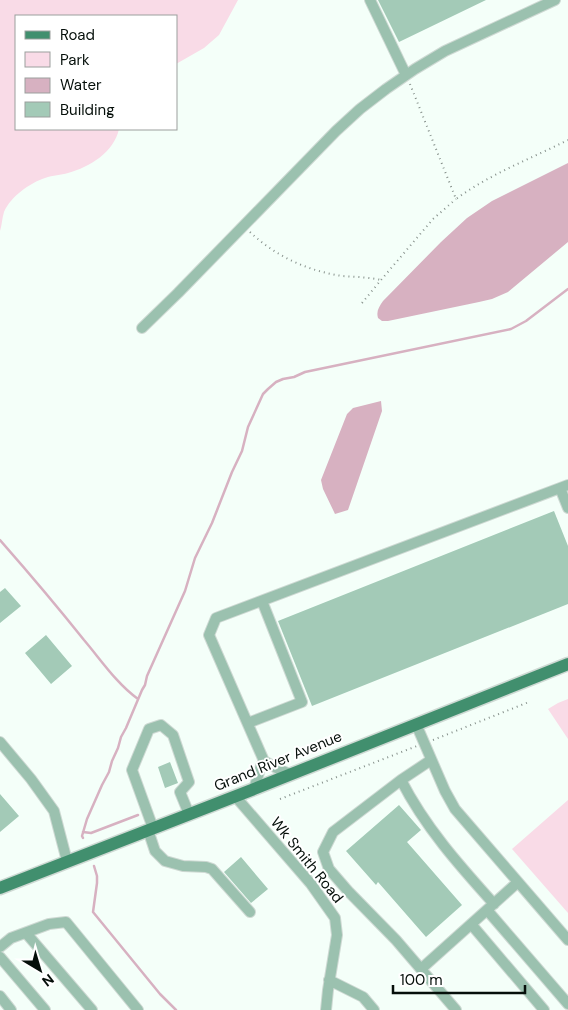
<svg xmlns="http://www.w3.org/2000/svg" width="568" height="1010" font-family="'DM Sans',sans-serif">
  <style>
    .green { fill: #f9dbe7 }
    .water { fill: #d7b1c1 }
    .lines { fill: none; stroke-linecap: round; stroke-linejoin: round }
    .stream { stroke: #d7b1c1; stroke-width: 2.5 }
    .building { fill: #a3cab7 }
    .minor-casing { stroke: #ced9d3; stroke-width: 12 }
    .major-casing { stroke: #ced9d3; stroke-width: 15 }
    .path { stroke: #87918c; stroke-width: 2; stroke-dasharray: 1 4; stroke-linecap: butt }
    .minor { stroke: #9bc1af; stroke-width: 10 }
    .major { stroke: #418f6e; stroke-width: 12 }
    .labels { text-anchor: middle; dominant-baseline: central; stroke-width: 4; stroke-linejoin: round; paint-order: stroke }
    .street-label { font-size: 15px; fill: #050f0a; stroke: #fff }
  </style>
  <rect width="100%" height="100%" fill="#f4fff9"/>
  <path class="green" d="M 0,0 L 238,0 L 219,35 L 204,48 L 176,64 L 176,16 L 16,16 L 16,129 L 119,129 C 114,152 90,167 68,173 C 61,175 53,175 45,178 C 30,183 11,196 4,212 C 2,218 2,225 0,231 Z
    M 568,699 L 568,739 L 548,709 L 558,703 Z
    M 568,800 L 568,913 L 512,849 Z"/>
  <path class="water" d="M 568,163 L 568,242 L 508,292 L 492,299 L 479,302 L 388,321 L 382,321 L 378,318 C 376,311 379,307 383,301 L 441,242 L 467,218 L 492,201 Z
    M 381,401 L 382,411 L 348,510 L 335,514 L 323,489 L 321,480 L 347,414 L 353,408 Z"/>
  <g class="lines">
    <path class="stream" d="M 0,540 C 29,573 57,606 84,640 C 101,660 117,684 138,699
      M 83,832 L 91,833 L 138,815
      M 83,838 L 82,836 L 87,819 L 102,785 L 109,772 L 112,761 L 118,748 L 121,737 L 126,728 L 142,690 L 145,685 L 147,676 L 185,591 L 195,558 L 212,523 L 232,472 L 242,451 L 248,427 L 263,394 L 268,389 L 276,382 L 283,379 L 294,377 L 305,372 L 511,329 L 526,321 L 568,289
      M 94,866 L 97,876 L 97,883 L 93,912 L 160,994 L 176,1010"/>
  </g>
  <path class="building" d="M 378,0 L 486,0 L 399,42 Z
    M 554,511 L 568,546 L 568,604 L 312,706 L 278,621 Z
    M 5,588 L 21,606 L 0,623 L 0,592 Z
    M 46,635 L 72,666 L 51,684 L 25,653 Z
    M 170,762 L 178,783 L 165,788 L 158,767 Z
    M 0,794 L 19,816 L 0,832 Z
    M 399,805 L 421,830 L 407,842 L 462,905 L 426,937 L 378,882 L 376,885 L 346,851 Z
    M 241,857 L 268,889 L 251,903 L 224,872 Z"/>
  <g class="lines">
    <defs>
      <path id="minor" d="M 370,0 L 406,75
        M 142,328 L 178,293 L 336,131 L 360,109 L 386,89 L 415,69 L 445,51 L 555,0
        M 560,488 L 568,508
        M 248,723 L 302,702 L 262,601
        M 416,724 L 445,791 L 455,809 L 568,940
        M 0,742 L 31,779 L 54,811 L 67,861
        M 431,760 L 401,780 L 333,832 L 323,852 L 329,869 L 348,891 L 396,940 L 456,1010
        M 290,774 L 280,770 L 264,761 L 209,635 L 216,618 L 568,485
        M 401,780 C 425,827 459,865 494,904
        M 254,789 L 261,766 L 264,761
        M 235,796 L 311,884 L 335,918 L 337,935 L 328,990 L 326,1010
        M 153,828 L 132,770 L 149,729 L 161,725 L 173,735 L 189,782 L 180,792 L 189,814
        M 148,830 L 155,851 L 165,861 L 183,866 L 206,867 L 212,869 L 250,912
        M 487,910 L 568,1004
        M 471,924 L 544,1010
        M 26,933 L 92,1010
        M 0,947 L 11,938 L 49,924 L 66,922 L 138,1010
        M 0,957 L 45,1010
        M 421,969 L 518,882
        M 329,980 L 363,997 L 374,1010
        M 0,996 L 11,1010"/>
      <path id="major" d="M 0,888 L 254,789 L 568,664"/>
    </defs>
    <use href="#minor" class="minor-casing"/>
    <use href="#major" class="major-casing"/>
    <path class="path" d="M 410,84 L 456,199 C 490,174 530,159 568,140
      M 250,232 C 275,256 308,271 342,276 C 355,277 368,277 381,280
      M 362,303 L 381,280 L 433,219 L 456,199
      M 433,740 L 529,702
      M 280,799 L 417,746"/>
    <use href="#minor" class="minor"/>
    <use href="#major" class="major"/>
  </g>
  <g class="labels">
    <g class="street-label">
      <text transform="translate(278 761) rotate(-22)">Grand River Avenue</text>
      <text transform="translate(307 860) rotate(51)">Wk Smith Road</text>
    </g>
  </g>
  <rect x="15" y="15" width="162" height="115" fill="#ffffff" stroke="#9b9f9d"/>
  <rect x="25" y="31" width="25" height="8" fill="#418f6e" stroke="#9b9f9d"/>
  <text x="60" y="40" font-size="15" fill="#050f0a">Road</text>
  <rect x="25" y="52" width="25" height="15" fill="#f9dbe7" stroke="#9b9f9d"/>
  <text x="60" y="65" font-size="15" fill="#050f0a">Park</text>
  <rect x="25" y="78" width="25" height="15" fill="#d7b1c1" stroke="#9b9f9d"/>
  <text x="60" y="90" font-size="15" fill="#050f0a">Water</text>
  <rect x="25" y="102" width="25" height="15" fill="#a3cab7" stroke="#9b9f9d"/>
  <text x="60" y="115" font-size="15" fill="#050f0a">Building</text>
  <g transform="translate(40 970) rotate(142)" stroke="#ffffff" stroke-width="4" paint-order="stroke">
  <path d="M0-4L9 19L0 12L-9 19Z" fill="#050f0a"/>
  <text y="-8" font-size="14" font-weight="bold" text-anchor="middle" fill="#050f0a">N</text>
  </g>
  <path d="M393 985v8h132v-8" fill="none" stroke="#050f0a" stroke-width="2.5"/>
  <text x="400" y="985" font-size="15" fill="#050f0a" stroke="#ffffff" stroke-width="4" paint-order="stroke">100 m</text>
</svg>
